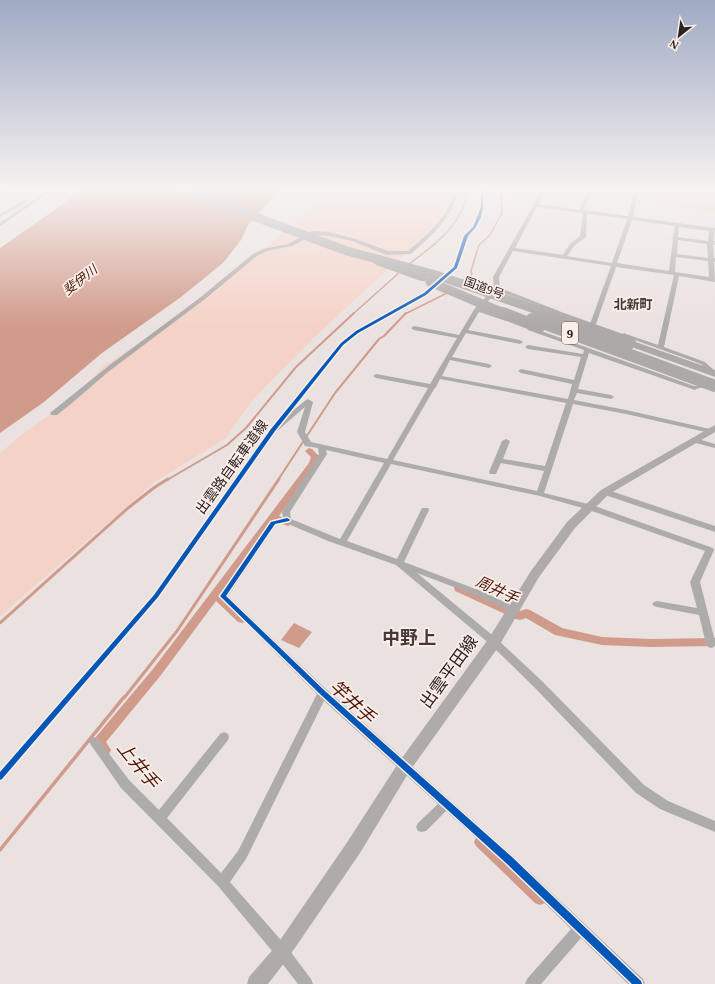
<svg xmlns="http://www.w3.org/2000/svg" width="715" height="984" font-family="'Times New Roman','Noto Sans JP',serif">
  <style>
    .green { fill: #f5d2c7 }
    .water { fill: #d19b8b }
    .lines { fill: none; stroke-linecap: round; stroke-linejoin: round }
    .stream-far3 { stroke: #d19b8b; stroke-width: 1.5 }
    .stream-far2 { stroke: #d19b8b; stroke-width: 2 }
    .stream-far1 { stroke: #d19b8b; stroke-width: 3 }
    .stream { stroke: #d19b8b; stroke-width: 3.5 }
    .canal { fill: #d19b8b; fill-rule: evenodd }
    .street { fill: #aeacab; fill-rule: evenodd }
    .secondary { fill: #aeabaa; fill-rule: evenodd }
    .highway { fill: #aea9a9; fill-rule: evenodd }
    .highway-bridge-far1 { stroke: #aea9a9; stroke-width: 9 }
    .highway-bridge { stroke: #aea9a9; stroke-width: 12 }
    .cycleway-casing { stroke: #fcede8; stroke-width: 3 }
    .cycleway { fill: #0057b8; fill-rule: evenodd }
    .labels { text-anchor: middle; dominant-baseline: central; stroke-width: 3.5; stroke-linejoin: round; paint-order: stroke }
    .far-street-label { font-size: 12px; fill: #2a2422; stroke: #fcede8 }
    .far-water-label { font-size: 13px; font-style: italic; fill: #48190a; stroke: #fcede8 }
    .far-neighbourhood-label { font-size: 13px; font-weight: bold; fill: #453935; stroke: #fcede8 }
    .shield { fill: #fcede8; stroke: #69605d; stroke-width: 1 }
    .shield-label { font-size: 13px; font-weight: bold; fill: #2a2422 }
    .street-label { font-size: 14px; fill: #2a2422; stroke: #fcede8 }
    .water-label { font-size: 15px; font-style: italic; fill: #48190a; stroke: #fcede8 }
    .near-street-label { font-size: 17px; fill: #2a2422; stroke: #fcede8 }
    .near-neighbourhood-label { font-size: 18px; font-weight: bold; fill: #453935; stroke: #fcede8 }
    .near-water-label { font-size: 18px; font-style: italic; fill: #48190a; stroke: #fcede8 }
  </style>
  <rect width="100%" height="100%" fill="#eae2e0"/>
  <path class="green" d="M 339,188 L 454,188 L 437,224 L 307,344 L 250,403 L 226,438 L 155,482 L 0,616 L 0,453 L 24,433 L 73,398 L 104,366 L 164,327 L 252,254 L 264,249 Z
    M 659,188 L 690,188 L 715,193 L 715,213 L 660,205 Z"/>
  <path class="water" d="M 86,188 L 280,188 L 277,193 L 248,225 L 241,240 L 223,263 L 181,297 L 102,353 L 44,402 L 0,433 L 0,248 Z
    M 294,623 L 312,632 L 299,648 L 281,640 Z"/>
  <g class="lines">
    <path class="stream-far3" d="M 0,197 L 10,188
      M 408,265 C 436,243 463,226 468,188
      M 462,281 L 472,274 L 471,271 L 479,245 L 490,235 L 502,213 L 501,188
      M 353,314 L 401,271
      M 405,314 L 449,292"/>
    <path class="stream-far2" d="M 167,480 L 227,445 L 246,428 L 296,367 L 354,313
      M 278,480 L 335,393 L 379,339 L 384,336 L 406,313"/>
    <path class="stream-far1" d="M 0,623 L 128,508 L 155,487 L 168,479
      M 124,698 L 177,631 L 279,479"/>
    <path class="stream" d="M 0,850 L 124,697"/>
    <path class="canal" d="M 309,448 L 312,449 L 319,456 L 317,463 L 279,516 L 291,521 L 293,523 L 288,526 L 277,522 L 273,524 L 228,585 L 230,588 L 224,597 L 246,616 L 247,619 L 246,622 L 242,623 L 238,622 L 216,601 L 161,675 L 106,742 L 111,750 L 109,754 C 101,757 96,749 93,742 L 95,738 L 153,669 L 309,463 L 311,457 L 305,451 Z
      M 459,584 L 520,611 L 526,609 L 530,610 L 562,628 L 602,637 L 651,639 L 715,638 L 715,646 L 651,647 L 602,645 L 555,635 L 526,618 L 520,620 L 516,619 L 455,591 L 454,588 L 455,585 Z
      M 481,836 L 486,838 L 545,893 L 547,898 L 545,903 L 540,905 L 535,903 L 476,846 L 474,842 L 476,838 Z"/>
    <path class="street" d="M 4,188 L 9,188 L 0,195 L 0,192 Z
      M 51,188 L 56,188 L 0,226 L 0,223 Z
      M 455,188 L 459,188 C 453,218 432,235 411,254 L 387,255 L 352,241 L 329,236 L 313,235 L 292,246 L 267,251 L 257,256 L 205,299 L 108,372 L 72,403 L 57,415 L 51,415 L 50,413 L 111,364 L 201,297 L 253,254 L 263,249 L 288,244 L 312,231 L 329,232 L 356,239 L 388,251 L 408,251 C 430,232 448,218 455,188 Z
      M 543,188 L 547,188 L 539,204 L 579,210 L 590,188 L 594,188 L 583,210 L 628,216 L 635,188 L 639,188 L 633,217 L 715,228 L 713,241 L 715,241 L 715,245 L 713,244 L 714,258 L 715,258 L 715,262 L 714,261 L 715,282 L 679,276 L 664,347 L 705,362 L 715,371 L 715,374 L 711,374 L 701,364 L 621,335 L 624,333 L 626,334 L 658,345 L 674,275 L 616,267 L 596,324 L 593,326 L 590,324 L 611,266 L 513,251 L 499,277 L 500,288 L 559,311 L 556,313 L 554,312 L 498,291 L 481,308 L 510,319 L 510,321 L 506,321 L 479,312 L 468,330 L 520,340 L 523,342 L 520,344 L 466,333 L 452,357 L 489,364 L 492,366 L 489,368 L 450,360 L 442,376 L 568,399 L 572,384 L 521,373 L 518,371 L 521,369 L 574,380 L 581,357 L 528,349 L 525,347 L 528,345 L 583,354 L 584,350 L 528,330 L 527,329 L 530,327 L 694,386 L 702,385 L 702,387 L 694,390 L 692,389 L 589,353 L 578,389 L 611,395 L 614,397 L 611,399 L 577,393 L 574,400 L 626,410 L 710,429 L 714,431 L 710,433 L 626,414 L 573,404 L 544,493 L 592,505 L 713,548 L 714,550 L 700,582 L 715,641 L 714,647 L 711,648 L 708,647 L 706,644 L 699,615 L 657,607 L 654,606 L 652,604 L 654,602 L 657,601 L 697,608 L 690,582 L 705,551 L 586,509 L 540,496 L 391,464 L 347,541 L 397,559 L 421,510 L 422,508 L 428,508 L 429,510 L 404,562 L 481,591 L 517,608 L 519,610 L 517,612 L 514,613 L 511,612 L 475,595 L 417,573 L 497,639 L 543,682 L 644,785 L 668,801 L 715,821 L 715,832 L 660,809 L 636,793 L 535,688 L 491,645 L 396,565 L 328,541 L 286,523 L 276,525 L 228,596 L 327,690 L 513,856 L 643,979 L 645,984 L 628,984 L 581,938 L 541,984 L 525,984 L 527,979 L 571,929 L 505,864 L 446,811 L 426,831 L 422,832 L 418,831 L 416,827 L 418,823 L 438,804 L 324,701 L 246,859 L 230,882 L 287,947 L 311,979 L 313,984 L 298,984 L 277,957 L 218,886 L 121,788 L 89,742 L 90,739 L 94,737 L 98,739 L 129,780 L 159,810 L 220,734 L 224,732 L 228,734 L 229,737 L 228,740 L 167,818 L 221,873 L 238,851 L 317,694 L 218,596 L 270,521 L 283,518 L 282,512 L 319,454 L 318,448 L 305,446 L 297,432 L 305,407 L 276,432 L 273,432 L 269,430 L 306,400 L 308,399 L 313,402 L 305,432 L 311,442 L 387,459 L 428,388 L 376,378 L 373,376 L 376,374 L 430,384 L 457,338 L 414,330 L 411,328 L 414,326 L 459,335 L 475,308 L 494,289 L 493,277 ZM 537,207 L 583,213 L 580,236 L 570,244 L 563,255 L 515,248 ZM 587,214 L 627,219 L 612,263 L 567,256 L 574,246 L 586,237 ZM 632,220 L 675,226 L 673,237 L 671,238 L 673,239 L 669,271 L 617,263 ZM 679,227 L 709,231 L 708,241 L 678,237 ZM 678,240 L 707,244 L 708,258 L 677,254 ZM 676,257 L 708,261 L 709,277 L 675,272 ZM 440,379 L 566,403 L 545,466 L 503,459 L 510,441 L 506,439 L 502,441 L 489,472 L 490,474 L 496,474 L 501,463 L 544,471 L 537,491 L 393,460 L 434,389 L 436,387 ZM 326,450 L 384,463 L 340,539 L 291,519 L 290,512 L 327,454 Z
      M 25,200 L 29,201 L 0,217 L 0,214 Z
      M 692,438 L 695,438 L 715,444 L 715,448 L 692,442 L 691,440 Z
      M 605,489 L 715,526 L 715,532 L 602,494 L 601,492 L 602,490 Z"/>
    <path class="secondary" d="M 715,425 L 715,432 L 609,494 L 575,528 L 539,577 L 499,646 L 409,772 L 360,853 L 288,958 L 268,984 L 247,984 L 249,977 L 276,946 L 348,841 L 399,762 L 489,638 L 531,571 L 567,522 L 601,490 Z"/>
    <path class="highway" d="M 379,260 L 427,277 L 429,279 L 427,281 L 421,281 L 376,265 L 374,263 Z
      M 630,340 L 715,370 L 715,377 L 626,345 L 624,343 L 626,341 Z"/>
    <path class="highway-bridge-far1" d="M 177,188 L 347,251 L 436,275 L 549,314
      M 430,282 L 506,314"/>
    <path class="highway-bridge" d="M 503,313 L 539,327
      M 546,313 L 630,343
      M 532,319 L 715,386"/>
    <defs>
      <path id="cycleway" d="M 481,188 L 483,188 L 483,207 L 481,217 L 476,227 L 468,236 L 457,268 L 426,295 L 358,333 L 343,345 L 275,431 L 158,597 L 2,779 L 0,780 L 0,772 L 154,595 L 271,429 L 341,343 L 356,331 L 424,293 L 454,267 L 464,236 L 473,227 L 481,207 Z
        M 287,518 L 289,519 L 290,520 L 289,521 L 275,524 L 226,596 L 325,691 L 512,857 L 641,981 L 642,984 L 632,984 L 506,863 L 321,695 L 221,597 L 220,596 L 221,595 L 271,522 Z"/>
    </defs>
    <use href="#cycleway" class="cycleway-casing"/>
    <use href="#cycleway" class="cycleway"/>
  </g>
  <linearGradient id="sky" x2="0" y2="1"><stop stop-color="#9faac3"/><stop offset="0.58" stop-color="#f6f2f1"/><stop offset="1" stop-color="#f6f2f1" stop-opacity="0"/></linearGradient>
  <rect width="715" height="326" fill="url(#sky)"/>
  <g class="labels">
    <g class="far-street-label">
      <text transform="translate(484 288) rotate(20)">国道9号</text>
    </g>
    <g class="far-water-label">
      <text transform="translate(80 280) rotate(-38)">斐伊川</text>
    </g>
    <g class="far-neighbourhood-label">
      <text x="633" y="304">北新町</text>
    </g>
    <rect class="shield" x="562" y="322" width="16" height="22" rx="3"/>
    <g class="shield-label">
      <text x="570" y="333">9</text>
    </g>
    <g class="street-label">
      <text transform="translate(232 467) rotate(-54)">出雲路自転車道線</text>
    </g>
    <g class="water-label">
      <text transform="translate(497 590) rotate(25)">周井手</text>
    </g>
    <g class="near-street-label">
      <text transform="translate(449 672) rotate(-54)">出雲平田線</text>
    </g>
    <g class="near-neighbourhood-label">
      <text x="409" y="638">中野上</text>
    </g>
    <g class="near-water-label">
      <text transform="translate(352 702) rotate(43)">竿井手</text>
      <text transform="translate(138 765) rotate(51)">上井手</text>
    </g>
  </g>
  <g transform="translate(679 36) rotate(210)" stroke="#fcede8" stroke-width="3" paint-order="stroke">
  <path d="M0-3L7 15L0 10L-7 15Z" fill="#2a2422"/>
  <text y="-6" font-size="11" font-weight="bold" text-anchor="middle" fill="#2a2422">N</text>
  </g>
</svg>
